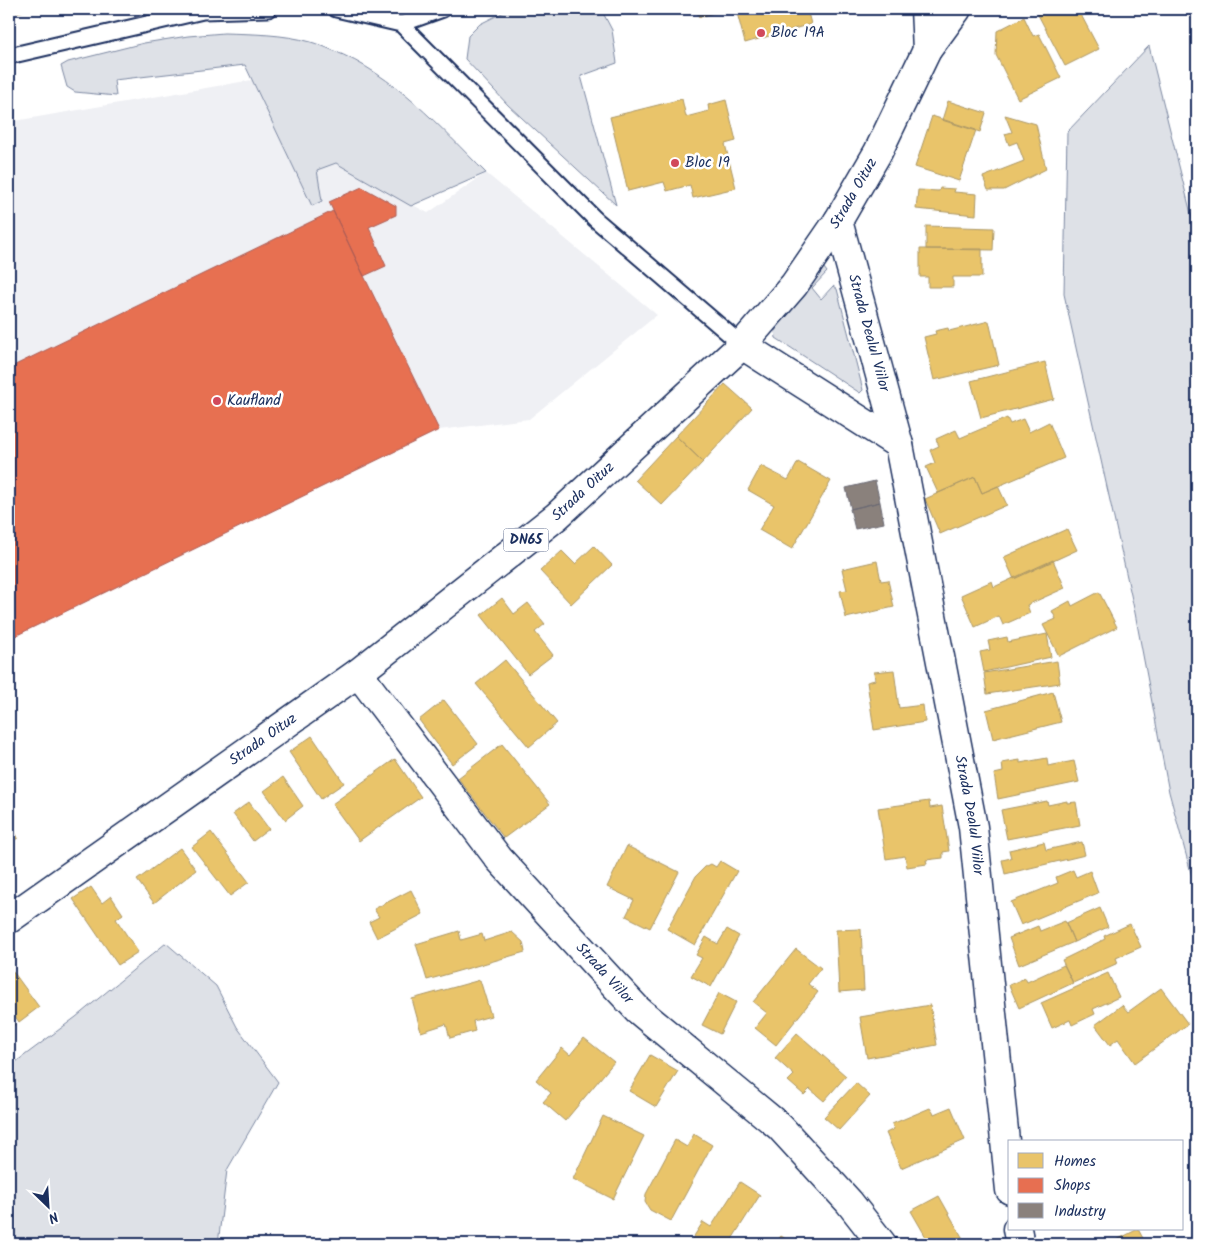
<svg xmlns="http://www.w3.org/2000/svg" width="1206" height="1253" font-family="Kalam,sans-serif">
  <style>
    .built { fill: #eff0f4 }
    .green { fill: #dee1e7; stroke: #7c88a2 }
    .homes { fill: #e9c46a; stroke: #ab9766 }
    .shops { fill: #e76f51; stroke: #aa5c55 }
    .industry { fill: #8a817c; stroke: #696873 }
    .lines { fill: none; stroke-linecap: round; stroke-linejoin: round }
    .service-casing { stroke: #1b2f5e; stroke-width: 19 }
    .minor-casing { stroke: #1b2f5e; stroke-width: 31 }
    .primary-casing { stroke: #1b2f5e; stroke-width: 31 }
    .service { stroke: #fff; stroke-width: 15 }
    .minor { stroke: #fff; stroke-width: 28 }
    .primary { stroke: #fff; stroke-width: 28 }
    .poi-dot { fill: #d1495b; stroke: #fff; stroke-width: 2 }
    .labels { text-anchor: middle; dominant-baseline: central; stroke-width: 5; stroke-linejoin: round; paint-order: stroke }
    .shield { fill: #fff; stroke: #5f6d8e; stroke-width: 1 }
    .shield-label { font-size: 14px; font-weight: bold; fill: #1b2f5e }
    .poi-label { font-size: 15px; fill: #1b2f5e; stroke: #fff; text-anchor: start }
    .street-label { font-size: 15px; fill: #1b2f5e; stroke: #fff }
  </style>
  <rect width="100%" height="100%" fill="#fff"/>
  <filter id="ink" filterUnits="userSpaceOnUse"><feTurbulence type="fractalNoise" baseFrequency=".02" numOctaves="2"/><feDisplacementMap in="SourceGraphic" scale="10" xChannelSelector="R" yChannelSelector="G"/><feConvolveMatrix kernelMatrix="1 2 1 2 8 2 1 2 1" color-interpolation-filters="sRGB"/></filter>
  <g filter="url(#ink)">
    <path class="built" d="M 252,80 L 312,205 L 317,170 L 336,163 L 428,213 L 486,173 L 657,315 L 529,419 L 439,430 L 9,639 L 9,122 Z"/>
    <path class="green" d="M 510,9 L 601,9 L 612,30 L 617,63 L 581,76 L 616,205 L 508,105 L 465,59 L 468,36 L 480,24 Z
      M 224,33 C 253,34 283,34 311,42 C 318,44 325,47 332,50 C 395,75 440,127 486,173 L 411,206 L 336,163 L 317,170 L 322,201 L 312,206 L 245,65 L 114,80 L 116,96 L 75,92 L 67,87 L 61,66 L 68,62 L 144,43 L 188,36 Z
      M 1149,46 L 1197,238 L 1197,895 L 1169,792 L 1135,613 L 1064,294 L 1067,132 Z
      M 824,268 L 827,272 L 812,288 L 821,299 L 833,286 L 837,289 L 863,390 L 860,393 L 776,338 L 775,331 L 817,269 Z
      M 166,943 L 216,986 L 237,1027 L 278,1082 L 227,1170 L 218,1244 L 9,1244 L 9,1067 L 76,1017 Z"/>
    <path class="homes" d="M 9,9 L 30,9 L 9,14 Z
      M 696,9 L 730,9 L 699,17 Z
      M 736,9 L 807,9 L 811,24 L 745,43 Z
      M 1035,9 L 1082,9 L 1079,11 L 1099,49 L 1065,66 Z
      M 1024,17 L 1033,36 L 1039,34 L 1061,78 L 1018,99 L 996,55 L 997,31 Z
      M 682,99 L 686,117 L 709,111 L 708,105 L 726,100 L 736,141 L 725,144 L 736,188 L 693,198 L 690,185 L 667,191 L 664,182 L 628,191 L 610,117 Z
      M 948,101 L 986,113 L 980,132 L 942,120 Z
      M 1005,115 L 1036,124 L 1046,169 L 1004,190 L 988,190 L 983,177 L 1024,161 L 1017,142 L 1009,145 L 1005,134 L 1012,132 Z
      M 932,116 L 976,130 L 959,181 L 915,167 Z
      M 940,188 L 955,189 L 954,192 L 977,194 L 976,215 L 916,209 L 918,190 L 939,191 Z
      M 926,226 L 994,228 L 993,250 L 926,249 Z
      M 920,249 L 982,249 L 982,277 L 953,277 L 953,287 L 928,287 L 928,277 L 920,277 Z
      M 989,321 L 999,365 L 934,380 L 924,337 L 936,334 L 935,331 L 948,328 L 949,331 Z
      M 1045,362 L 1054,399 L 981,418 L 971,381 Z
      M 725,384 L 752,408 L 703,462 L 676,436 Z
      M 1007,418 L 1010,424 L 1023,419 L 1029,432 L 1049,422 L 1064,458 L 982,493 L 975,477 L 938,493 L 926,467 L 935,463 L 930,450 L 939,446 L 936,439 L 956,430 L 960,438 Z
      M 676,436 L 703,462 L 662,505 L 635,480 Z
      M 798,462 L 831,481 L 792,549 L 759,530 L 774,505 L 748,490 L 761,466 L 788,480 Z
      M 975,477 L 982,493 L 998,486 L 1007,505 L 940,534 L 925,499 Z
      M 1067,529 L 1077,550 L 1014,579 L 1004,557 Z
      M 594,546 L 612,565 L 571,604 L 540,571 L 562,551 L 575,564 Z
      M 1053,560 L 1065,588 L 1027,605 L 1030,613 L 1003,625 L 999,616 L 975,627 L 961,595 L 992,581 L 994,587 Z
      M 877,561 L 881,581 L 888,580 L 894,607 L 846,618 L 840,591 L 847,590 L 842,569 Z
      M 1099,592 L 1117,627 L 1059,656 L 1043,625 L 1056,619 L 1052,611 L 1070,601 L 1072,606 Z
      M 502,598 L 514,614 L 528,603 L 545,624 L 535,632 L 553,655 L 528,674 L 481,615 Z
      M 1047,634 L 1051,657 L 984,672 L 980,652 L 990,650 L 988,641 L 1007,637 L 1008,642 Z
      M 505,660 L 557,723 L 529,747 L 476,684 Z
      M 1057,661 L 1060,683 L 987,694 L 984,673 Z
      M 894,670 L 899,708 L 923,705 L 925,722 L 874,730 L 867,682 L 875,680 L 874,672 Z
      M 1053,692 L 1061,722 L 993,739 L 986,710 Z
      M 444,700 L 478,744 L 452,764 L 419,720 Z
      M 312,736 L 344,783 L 321,799 L 289,752 Z
      M 502,744 L 550,804 L 504,838 L 458,778 Z
      M 1047,758 L 1048,766 L 1074,761 L 1079,782 L 998,799 L 994,774 L 1003,772 L 1002,763 L 1020,760 L 1020,763 Z
      M 395,759 L 421,797 L 359,841 L 332,804 Z
      M 283,777 L 303,806 L 285,820 L 264,791 Z
      M 929,801 L 930,808 L 942,806 L 949,851 L 943,852 L 943,858 L 926,860 L 927,864 L 907,867 L 905,856 L 886,859 L 878,808 Z
      M 1047,801 L 1048,805 L 1067,801 L 1067,803 L 1076,802 L 1080,825 L 1007,839 L 1001,810 Z
      M 249,802 L 269,829 L 253,841 L 233,814 Z
      M 9,821 L 18,838 L 9,843 Z
      M 211,832 L 249,882 L 230,896 L 192,847 Z
      M 1044,842 L 1046,850 L 1082,842 L 1085,855 L 1005,874 L 1002,860 L 1011,858 L 1009,850 Z
      M 627,846 L 679,872 L 650,928 L 626,916 L 634,900 L 607,887 Z
      M 180,848 L 196,870 L 154,903 L 137,880 Z
      M 720,861 L 737,871 L 695,945 L 667,929 L 696,876 L 705,867 L 711,864 L 716,867 Z
      M 1073,870 L 1076,877 L 1090,871 L 1098,893 L 1021,925 L 1011,902 L 1058,883 L 1056,877 Z
      M 91,887 L 102,903 L 111,896 L 123,914 L 116,919 L 138,952 L 118,965 L 73,899 Z
      M 411,890 L 423,914 L 377,938 L 369,922 L 379,917 L 374,909 Z
      M 1100,908 L 1108,927 L 1074,942 L 1066,923 Z
      M 1065,921 L 1074,942 L 1019,965 L 1009,938 L 1038,926 L 1040,931 Z
      M 1130,924 L 1141,947 L 1116,958 L 1118,963 L 1073,983 L 1062,960 L 1105,939 L 1104,936 Z
      M 727,929 L 739,936 L 711,987 L 691,976 L 702,958 L 696,955 L 706,937 L 718,944 Z
      M 861,929 L 864,990 L 839,992 L 836,930 Z
      M 459,931 L 461,940 L 482,934 L 484,941 L 512,932 L 523,942 L 525,952 L 427,980 L 416,944 Z
      M 796,949 L 821,968 L 808,984 L 818,992 L 776,1045 L 755,1028 L 767,1013 L 753,1002 Z
      M 1064,965 L 1073,983 L 1019,1008 L 1009,985 L 1025,978 L 1027,982 Z
      M 9,966 L 39,1007 L 19,1022 L 9,1008 Z
      M 1108,973 L 1119,997 L 1093,1009 L 1095,1014 L 1072,1025 L 1070,1020 L 1052,1028 L 1041,1003 Z
      M 480,980 L 491,1016 L 473,1021 L 475,1031 L 450,1038 L 446,1024 L 421,1032 L 412,999 Z
      M 1161,988 L 1188,1024 L 1135,1063 L 1118,1039 L 1110,1045 L 1095,1025 L 1122,1005 L 1128,1012 Z
      M 719,993 L 736,1002 L 720,1034 L 702,1025 Z
      M 930,1005 L 937,1045 L 867,1058 L 860,1017 Z
      M 9,1017 L 15,1025 L 9,1029 Z
      M 797,1033 L 846,1076 L 824,1101 L 810,1089 L 804,1095 L 788,1081 L 794,1075 L 775,1058 Z
      M 584,1038 L 614,1062 L 565,1121 L 543,1102 L 551,1093 L 536,1080 L 562,1048 L 570,1055 Z
      M 650,1055 L 678,1071 L 656,1107 L 629,1091 Z
      M 856,1083 L 870,1096 L 839,1130 L 824,1117 Z
      M 951,1107 L 965,1140 L 901,1168 L 886,1133 L 894,1129 L 892,1124 L 930,1108 L 934,1114 Z
      M 603,1116 L 644,1136 L 613,1199 L 573,1179 Z
      M 694,1134 L 712,1145 L 671,1221 L 650,1210 L 645,1202 L 646,1194 L 675,1140 L 687,1147 Z
      M 740,1182 L 760,1195 L 729,1244 L 689,1244 L 703,1222 L 711,1227 Z
      M 939,1196 L 966,1244 L 930,1244 L 911,1211 Z
      M 1138,1229 L 1146,1244 L 1109,1244 Z
      M 781,1236 L 793,1244 L 775,1244 Z"/>
    <path class="shops" d="M 362,187 L 396,206 L 396,215 L 369,227 L 386,266 L 364,276 L 329,202 Z
      M 333,211 L 364,276 L 439,430 L 9,639 L 9,368 Z"/>
    <path class="industry" d="M 875,481 L 880,502 L 851,509 L 846,488 Z
      M 880,502 L 884,523 L 855,529 L 850,509 Z"/>
    <g class="lines">
      <defs>
        <path id="service" d="M 336,9 L 401,24 L 595,219 L 742,345
          M 401,24 L 443,9
          M 9,56 L 203,11 L 268,9"/>
        <g id="minor">
          <path id="s1" d="M 838,221 L 899,445 L 973,827 L 1010,1190"/>
          <path d="M 742,345 L 899,445"/>
          <path id="s2" d="M 358,673 L 499,859 L 611,981 L 638,1010 L 780,1127 L 849,1202 L 882,1244"/>
          <path d="M 1017,1229 L 1020,1244"/>
        </g>
        <g id="primary">
          <path d="M 925,9 L 927,50"/>
          <path id="s3" d="M 9,919 L 358,673 L 557,516 L 742,345 L 794,285 L 838,221 L 878,152 L 927,50 L 957,9"/>
        </g>
      </defs>
      <use href="#service" class="service-casing"/>
      <use href="#minor" class="minor-casing"/>
      <use href="#primary" class="primary-casing"/>
      <use href="#service" class="service"/>
      <use href="#minor" class="minor"/>
      <use href="#primary" class="primary"/>
    </g>
  </g>
  <g class="poi-dot">
    <circle cx="761" cy="33" r="5"/>
    <circle cx="675" cy="163" r="5"/>
    <circle cx="217" cy="401" r="5"/>
  </g>
  <g class="labels">
    <rect class="shield" x="503.5" y="528.5" width="45" height="23" rx="4"/>
    <g class="shield-label">
      <text x="526" y="540">DN65</text>
    </g>
    <g class="poi-label">
      <text x="771" y="33">Bloc 19A</text>
      <text x="685" y="163">Bloc 19</text>
      <text x="227" y="401">Kaufland</text>
    </g>
    <g class="street-label">
      <text stroke="none"><textPath href="#s3" startOffset="1121">Strada Oituz</textPath></text>
      <text stroke="none"><textPath href="#s1" startOffset="116">Strada Dealul Viilor</textPath></text>
      <text stroke="none"><textPath href="#s3" startOffset="716">Strada Oituz</textPath></text>
      <text stroke="none"><textPath href="#s3" startOffset="311">Strada Oituz</textPath></text>
      <text stroke="none"><textPath href="#s1" startOffset="609">Strada Dealul Viilor</textPath></text>
      <text stroke="none"><textPath href="#s2" startOffset="389">Strada Viilor</textPath></text>
    </g>
  </g>
  <rect width="1206" height="1253" fill="none" stroke="#fff" stroke-width="30"/>
  <rect x="15" y="15" width="1176" height="1223" fill="none" stroke="#1b2f5e" stroke-width="2" filter="url(#ink)"/>
  <rect x="1008" y="1140" width="175" height="90" fill="#ffffff" stroke="#a4acbf"/>
  <rect x="1018" y="1153" width="25" height="15" fill="#e9c46a" stroke="#a4acbf"/>
  <text x="1054" y="1166" font-size="15" fill="#1b2f5e">Homes</text>
  <rect x="1018" y="1178" width="25" height="15" fill="#e76f51" stroke="#a4acbf"/>
  <text x="1054" y="1190" font-size="15" fill="#1b2f5e">Shops</text>
  <rect x="1018" y="1203" width="25" height="15" fill="#8a817c" stroke="#a4acbf"/>
  <text x="1054" y="1216" font-size="15" fill="#1b2f5e">Industry</text>
  <g transform="translate(48 1206) rotate(155)" stroke="#ffffff" stroke-width="4" paint-order="stroke">
  <path d="M0-4L9 19L0 12L-9 19Z" fill="#1b2f5e"/>
  <text y="-8" font-size="14" font-weight="bold" text-anchor="middle" fill="#1b2f5e">N</text>
  </g>
</svg>
